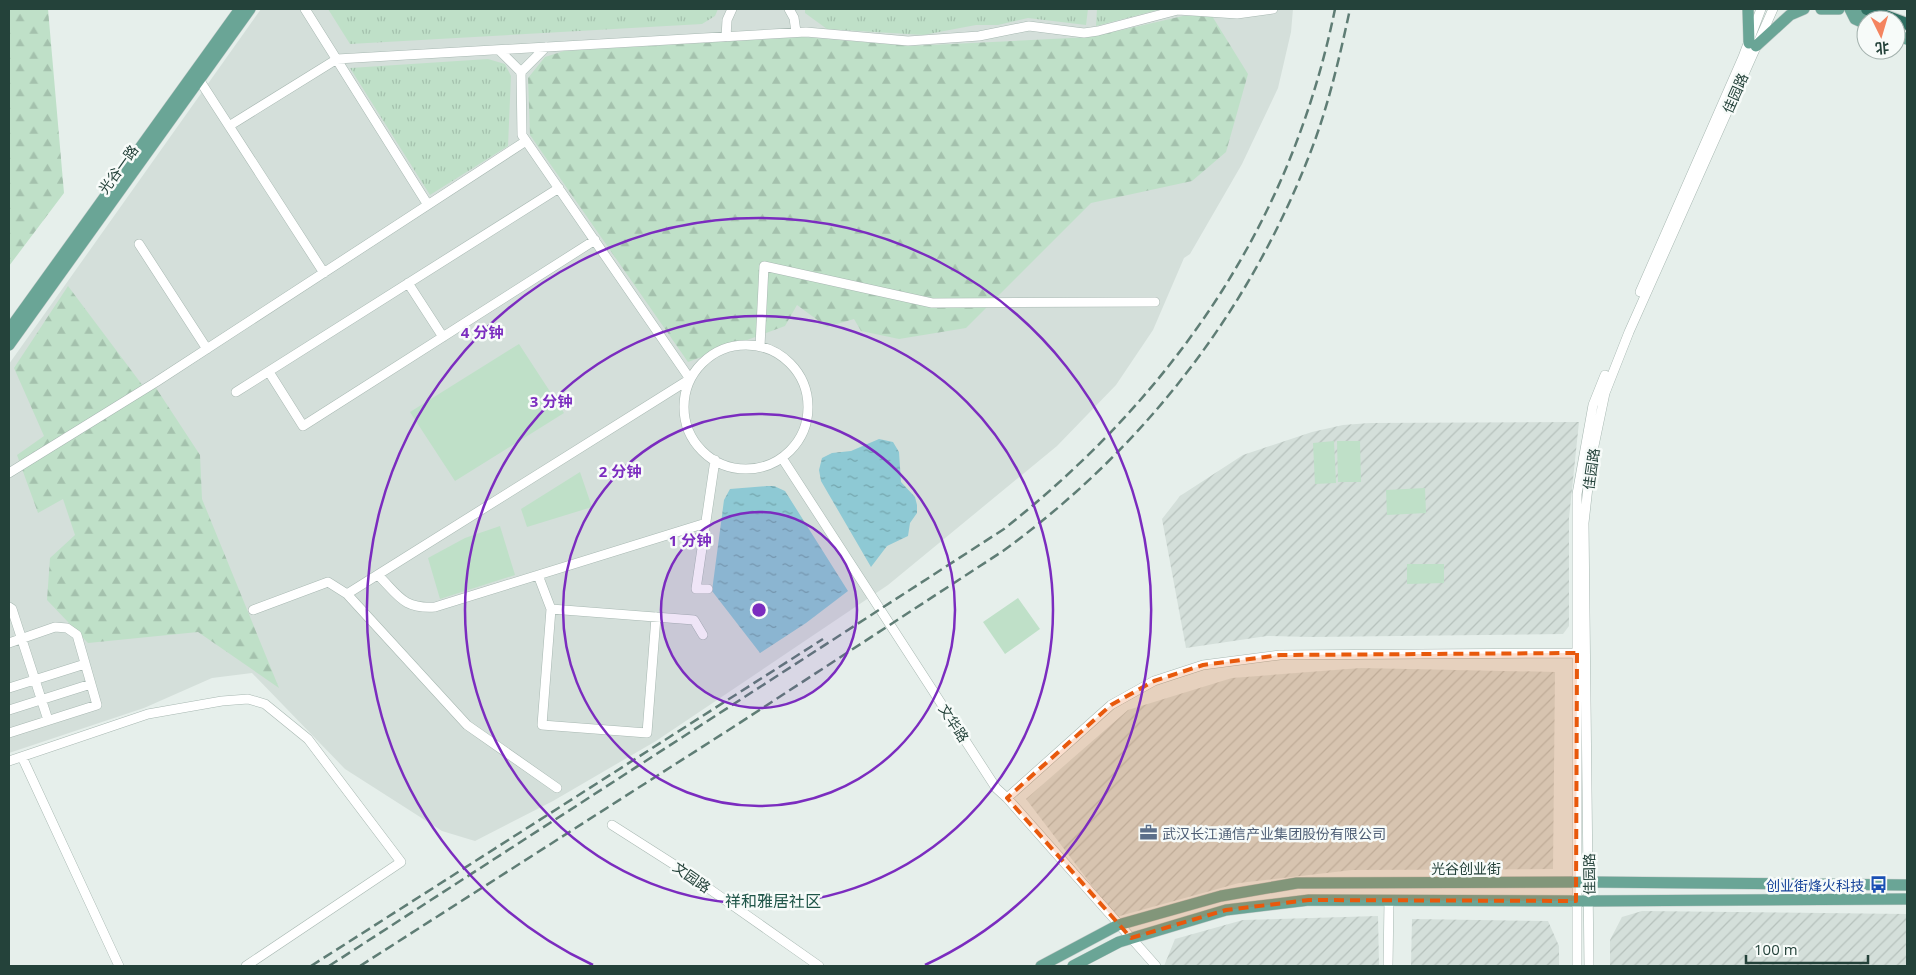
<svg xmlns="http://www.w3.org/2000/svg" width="1916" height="975" font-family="'Open Sans','Noto Sans SC',sans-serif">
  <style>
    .built { fill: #d4dfda }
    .industrial { fill: url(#industrial-furrows) }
    .grass { fill: url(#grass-tufts) }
    .forest { fill: url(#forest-firs) }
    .pitch { fill: #bfe0c8 }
    .water { fill: url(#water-ripples) }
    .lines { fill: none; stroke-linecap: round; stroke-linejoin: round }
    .minor-casing { stroke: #a8b8b2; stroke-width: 10 }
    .major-casing { stroke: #c2cac8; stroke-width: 12 }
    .highway-casing { stroke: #c2cac8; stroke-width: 14 }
    .minor { stroke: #fff; stroke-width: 9 }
    .major { stroke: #6aa596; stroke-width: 11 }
    .highway { stroke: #2f6f62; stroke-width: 12 }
    .rail { stroke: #5f7d75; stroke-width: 2.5; stroke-dasharray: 10 5; stroke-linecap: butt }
    .marked { fill: #e8590c; fill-opacity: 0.2; stroke: #e8590c; stroke-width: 4; stroke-dasharray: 10 6; stroke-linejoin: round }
    .ring { fill: none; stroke: #7b2cbf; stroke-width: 2.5 }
    .labels { text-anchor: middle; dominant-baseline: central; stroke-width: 5; stroke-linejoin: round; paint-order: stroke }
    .street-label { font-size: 14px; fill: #24423a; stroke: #f7fbf9 }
    .service-label { font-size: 14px; fill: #4e5e75; stroke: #f7fbf9; text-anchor: start }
    .transit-label { font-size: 14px; fill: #164399; stroke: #f7fbf9; text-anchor: end }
    .quarter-label { font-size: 16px; fill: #1f5548; stroke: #f7fbf9 }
    .centre { fill: #7b2cbf; stroke: #f7fbf9; stroke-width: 2.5 }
    .ring-label { font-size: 15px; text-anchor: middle; font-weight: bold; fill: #7b2cbf; stroke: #f7fbf9; stroke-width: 5; stroke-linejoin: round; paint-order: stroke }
  </style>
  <defs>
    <pattern id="industrial-furrows" width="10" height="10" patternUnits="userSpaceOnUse" patternTransform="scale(1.25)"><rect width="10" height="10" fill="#d4dfda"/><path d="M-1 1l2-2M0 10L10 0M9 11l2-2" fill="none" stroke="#b6c1bc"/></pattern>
    <pattern id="grass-tufts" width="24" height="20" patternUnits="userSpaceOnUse" patternTransform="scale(1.25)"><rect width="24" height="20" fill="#bfe0c8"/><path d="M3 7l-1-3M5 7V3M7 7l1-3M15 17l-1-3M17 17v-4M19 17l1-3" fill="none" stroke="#a4c1ad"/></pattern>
    <pattern id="forest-firs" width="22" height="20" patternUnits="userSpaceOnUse" patternTransform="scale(1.25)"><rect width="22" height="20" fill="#bfe0c8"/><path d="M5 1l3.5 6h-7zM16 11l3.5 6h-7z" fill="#a4c1ad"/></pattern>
    <pattern id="water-ripples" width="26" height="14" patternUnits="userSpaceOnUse" patternTransform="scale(1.25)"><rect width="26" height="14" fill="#8ec9d4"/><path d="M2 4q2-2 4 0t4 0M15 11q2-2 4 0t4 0" fill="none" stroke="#74a5ad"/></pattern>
  </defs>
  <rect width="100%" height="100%" fill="#e6efeb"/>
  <path class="built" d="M 261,9 L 1293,9 L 1291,32 L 1278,88 L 1242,164 L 1190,254 L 1184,258 L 1153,330 L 1116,385 L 1057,446 L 888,585 L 656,741 L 553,801 L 475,841 L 442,831 L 345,769 L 252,673 L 212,678 L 144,708 L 9,753 L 9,364 Z"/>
  <path class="industrial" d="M 1579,422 L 1569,518 L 1569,626 L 1563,634 L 1312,637 L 1267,636 L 1186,648 L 1162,519 L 1180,496 L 1243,455 L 1312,432 L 1343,425 L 1370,423 Z
    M 1361,668 L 1555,672 L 1553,869 L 1352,870 L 1239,883 L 1116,917 L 1026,799 L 1128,710 L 1232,678 Z
    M 1642,911 L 1907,914 L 1907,966 L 1610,966 L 1610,940 L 1622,917 Z
    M 1378,916 L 1379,966 L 1164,966 L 1175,939 L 1243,920 Z
    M 1412,919 L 1548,921 L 1559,946 L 1559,966 L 1411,966 Z"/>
  <path class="grass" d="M 328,9 L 718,9 L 715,16 L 702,24 L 350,44 Z
    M 805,9 L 1088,9 L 1086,25 L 1028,18 L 998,25 L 976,25 L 923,35 L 827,29 L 805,13 Z
    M 1097,9 L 1162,9 L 1096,26 Z
    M 488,59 L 505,64 L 511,76 L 508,146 L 430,195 L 350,68 Z"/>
  <path class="forest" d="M 9,9 L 48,9 L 64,193 L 9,266 Z
    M 1183,16 L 1212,16 L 1248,74 L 1226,152 L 1192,181 L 1091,203 L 966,328 L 899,339 L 861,331 L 854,319 L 827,327 L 797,305 L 785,326 L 688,362 L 530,135 L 528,78 L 545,57 L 564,51 L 803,37 L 910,46 L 1091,37 Z
    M 68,286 L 143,386 L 156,388 L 200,455 L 202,499 L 279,688 L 198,632 L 88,643 L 47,600 L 50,558 L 75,535 L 63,499 L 38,513 L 17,455 L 44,436 L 14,368 Z"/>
  <path class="pitch" d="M 519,344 L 564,413 L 455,481 L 410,412 Z
    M 1334,441 L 1336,483 L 1315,484 L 1313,443 Z
    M 1337,441 L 1360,441 L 1361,482 L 1338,482 Z
    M 580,472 L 592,507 L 527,527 L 521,509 Z
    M 1425,488 L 1426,513 L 1387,515 L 1386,490 Z
    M 500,526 L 515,575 L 440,599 L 428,558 L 465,538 Z
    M 1407,564 L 1444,564 L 1444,583 L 1407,584 Z
    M 1018,598 L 1040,629 L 1005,654 L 983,622 Z"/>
  <path class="water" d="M 879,439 L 893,442 L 899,452 L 901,482 L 915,497 L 917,505 L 917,513 L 910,523 L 908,536 L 887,546 L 871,567 L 821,481 L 819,470 L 822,458 L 832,453 L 851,451 Z
    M 767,486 L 774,486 L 785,491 L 848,591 L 806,623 L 760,653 L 712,591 L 724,500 L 730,489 Z"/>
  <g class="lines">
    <defs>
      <path id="minor" d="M 305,9 L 428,205
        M 789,9 L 794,18 L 796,32
        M 726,37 L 727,20 L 732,9
        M 499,50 L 521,72 L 522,135 L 690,379 L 347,594 L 467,725 L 557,788
        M 521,72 L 546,47
        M 200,81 L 324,273
        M 229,126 L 337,59 L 806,32 L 908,41 L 979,36 L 1029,26 L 1084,33 L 1098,31 L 1178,10 L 1237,14 L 1273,9
        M 139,244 L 207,349
        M 408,283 L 443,337
        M 1640,292 L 1743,57 L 1761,9
        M684 407a62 62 0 1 1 124 0a62 62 0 1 1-124 0Z
        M 760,346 L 764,266 L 932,303 L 1155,302
        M 269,372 L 303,426 L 595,240
        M 236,392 L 559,188
        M 782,458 L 996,788 L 1007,798 L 1156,966
        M 9,473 L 156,382 L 526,141
        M 378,575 C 399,596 403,609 435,607 L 706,523
        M 538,575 L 551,609 L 694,620 L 703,635
        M 708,589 L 696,589 L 715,460
        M 9,607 L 12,609 L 48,720
        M 551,609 L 542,725 L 647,733 L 656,617
        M 253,610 L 328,582 L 347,594
        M 9,643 L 55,627 L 67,628 L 77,635 L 97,705 L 9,733
        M 9,688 L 85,664
        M 9,710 L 91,684
        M 22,757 L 119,966
        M 9,761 L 148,714 L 222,701 L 248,699 L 265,704 L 308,739 L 401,862 L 246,966
        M 1007,798 L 1111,705 L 1154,681 L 1203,665 L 1280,655 L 1577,653
        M 612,825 L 681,869 L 819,966
        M 1388,966 L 1389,900
        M 1577,966 L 1577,494 L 1593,405 L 1605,375
        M 1589,966 L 1584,523 L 1591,460 L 1605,393 L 1629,332 L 1773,9"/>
      <path id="major" d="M 1748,9 L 1749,43
        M 1821,9 L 1839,9
        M 1850,9 L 1855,19 L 1866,24
        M 1853,9 L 1875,16
        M 1896,35 L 1907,39
        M 1756,46 L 1790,15 L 1804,9
        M 9,330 L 240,9
        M 9,345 L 250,9
        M 1041,966 L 1118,925 L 1221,896 L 1297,883 L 1589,882 L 1907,885
        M 1073,966 L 1119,942 L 1226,910 L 1309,900 L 1589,901 L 1907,899"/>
      <path id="highway" d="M 1867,9 L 1907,24"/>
    </defs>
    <use href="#minor" class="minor-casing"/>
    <use href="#major" class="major-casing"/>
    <use href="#highway" class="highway-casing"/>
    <use href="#minor" class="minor"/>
    <use href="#major" class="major"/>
    <use href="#highway" class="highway"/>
    <path class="rail" d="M 311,966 L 823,639
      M 329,966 L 1004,529 C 1174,394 1291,224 1335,9
      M 360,966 L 738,724 L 1003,551 C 1139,452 1245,318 1307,161 C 1327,112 1339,60 1350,9"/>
  </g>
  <path class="marked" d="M 1577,653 L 1576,901 L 1309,900 L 1226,910 L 1131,938 L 1007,798 L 1111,705 L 1154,681 L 1203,665 L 1280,655 Z"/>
  <circle cx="759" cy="610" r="98" fill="#7b2cbf" fill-opacity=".12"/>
  <g class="ring">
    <circle cx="759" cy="610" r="98"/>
    <circle cx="759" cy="610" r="196"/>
    <circle cx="759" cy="610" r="294"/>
    <path d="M593 965A392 392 0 1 1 925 965"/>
  </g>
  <defs>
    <symbol id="office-bare" viewBox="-9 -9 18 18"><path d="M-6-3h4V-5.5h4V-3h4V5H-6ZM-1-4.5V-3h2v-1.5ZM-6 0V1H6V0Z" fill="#5c6f8a" stroke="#f7fbf9" stroke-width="2.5" paint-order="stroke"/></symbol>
    <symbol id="bus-bare" viewBox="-9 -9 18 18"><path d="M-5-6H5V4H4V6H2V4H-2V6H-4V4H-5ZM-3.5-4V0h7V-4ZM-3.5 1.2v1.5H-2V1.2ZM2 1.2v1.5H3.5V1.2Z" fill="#1a4fb4" stroke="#f7fbf9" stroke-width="2.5" paint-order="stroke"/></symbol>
  </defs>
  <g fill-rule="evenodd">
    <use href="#office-bare" x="1136" y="820" width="25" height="25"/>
    <use href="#bus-bare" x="1866" y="872" width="25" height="25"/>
  </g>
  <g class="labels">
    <g class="street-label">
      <text transform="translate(1735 93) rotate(-66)">佳园路</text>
      <text transform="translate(118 169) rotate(-54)">光谷一路</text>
      <text transform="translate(1591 469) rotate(-82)">佳园路</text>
      <text transform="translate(954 723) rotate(57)">文华路</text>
      <text x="1466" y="868">光谷创业街</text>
      <text transform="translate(1589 874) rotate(-91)">佳园路</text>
      <text transform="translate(692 877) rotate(35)">文园路</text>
    </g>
    <g class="service-label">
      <text x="1162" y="833">武汉长江通信产业集团股份有限公司</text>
    </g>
    <g class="transit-label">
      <text x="1864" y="885">创业街烽火科技</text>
    </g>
    <g class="quarter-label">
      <text x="773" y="901">祥和雅居社区</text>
    </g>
  </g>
  <circle cx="759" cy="610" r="8" class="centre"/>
  <g class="ring-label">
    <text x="482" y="338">4 分钟</text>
    <text x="551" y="407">3 分钟</text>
    <text x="620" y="477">2 分钟</text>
    <text x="690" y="546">1 分钟</text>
  </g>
  <rect width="1916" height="975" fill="none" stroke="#24423a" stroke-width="20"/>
  <g transform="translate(1881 35) rotate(175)"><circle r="24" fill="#f7fbf9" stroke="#a3b1ad"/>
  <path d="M0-4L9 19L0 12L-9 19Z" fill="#f4845f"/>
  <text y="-8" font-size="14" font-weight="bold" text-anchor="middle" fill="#24423a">北</text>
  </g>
  <path d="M1746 955v8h122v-8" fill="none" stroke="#24423a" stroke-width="2.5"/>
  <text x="1754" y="955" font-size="15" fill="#24423a" stroke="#f7fbf9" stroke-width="4" paint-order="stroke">100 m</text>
</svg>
